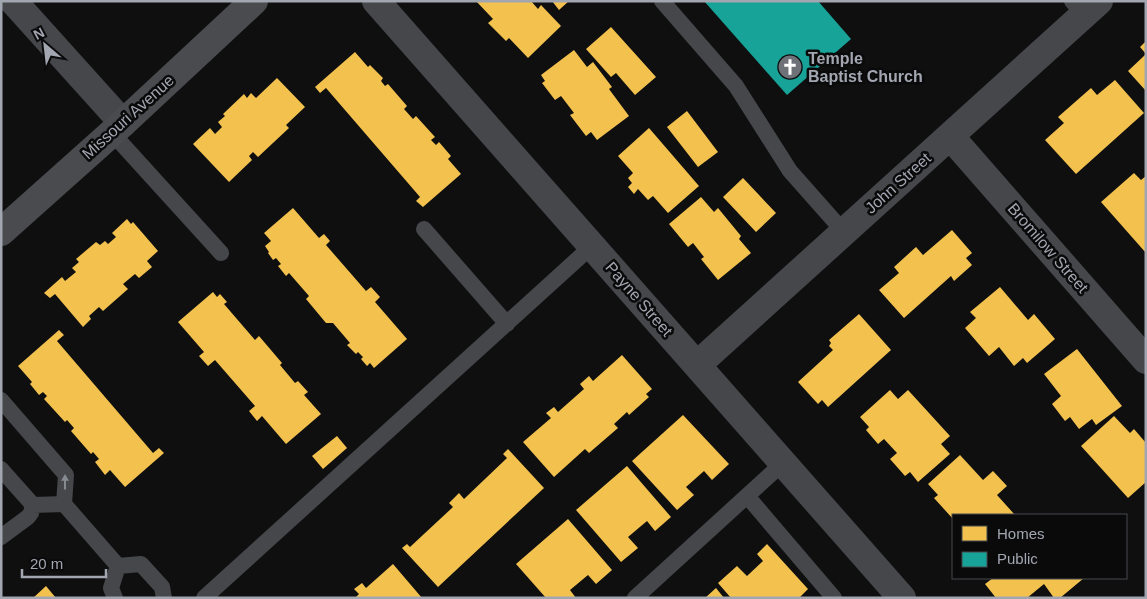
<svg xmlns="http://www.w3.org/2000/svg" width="1147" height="599" font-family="Helvetica,sans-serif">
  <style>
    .homes { fill: #f2c14e }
    .public { fill: #17a398 }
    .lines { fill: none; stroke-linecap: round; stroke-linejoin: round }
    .service { stroke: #45474a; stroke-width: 16 }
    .minor { stroke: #45474a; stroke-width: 28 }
    .secondary { stroke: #4a4b4e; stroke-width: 28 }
    .oneway { fill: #868a91 }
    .labels { text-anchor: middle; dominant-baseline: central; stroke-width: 5; stroke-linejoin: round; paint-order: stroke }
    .poi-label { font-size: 16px; font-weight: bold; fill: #a2a6b0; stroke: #0a0a0b; text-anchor: start }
    .street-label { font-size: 16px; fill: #a2a6b0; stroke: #0a0a0b }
  </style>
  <rect width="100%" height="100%" fill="#0f0f10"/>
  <path class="homes" d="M 476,1 L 531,1 L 538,9 L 541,5 L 561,26 L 528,58 L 509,38 L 506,41 L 488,23 L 493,19 Z
    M 552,1 L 569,1 L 559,10 Z
    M 611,27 L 656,77 L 635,95 L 616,73 L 611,77 L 586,49 Z
    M 1146,41 L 1146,54 L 1140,47 Z
    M 574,50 L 587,67 L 593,62 L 612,87 L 609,89 L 629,116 L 597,140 L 591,132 L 586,136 L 570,115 L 574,113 L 561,96 L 555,100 L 542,83 L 545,81 L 541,75 Z
    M 355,52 L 368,67 L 370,65 L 383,78 L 381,81 L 385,86 L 388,84 L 407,106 L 404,109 L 413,119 L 416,116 L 435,137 L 431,140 L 436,145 L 439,142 L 451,156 L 448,159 L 461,174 L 423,207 L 416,201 L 420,197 L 326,88 L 320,93 L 315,87 Z
    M 1146,54 L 1146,91 L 1128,71 Z
    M 277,78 L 305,107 L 286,125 L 289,128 L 258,157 L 253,152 L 249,156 L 252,160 L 229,182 L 193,144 L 210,128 L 215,134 L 222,127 L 218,122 L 225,116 L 223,114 L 244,94 L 247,98 L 251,93 L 256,98 Z
    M 1115,80 L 1144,113 L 1076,174 L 1045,140 L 1064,123 L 1058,117 L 1091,88 L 1097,95 Z
    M 687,111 L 718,152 L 698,167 L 667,127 Z
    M 649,128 L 699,186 L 668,213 L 653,196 L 648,200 L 638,189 L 634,194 L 628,187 L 632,183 L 628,178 L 633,173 L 618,156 Z
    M 1134,173 L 1141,180 L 1146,176 L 1146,253 L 1101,202 Z
    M 743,178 L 776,213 L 756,232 L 723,197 Z
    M 701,197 L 714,212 L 718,208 L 741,236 L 739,239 L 751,253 L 718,280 L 701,259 L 704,257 L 693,243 L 688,247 L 669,224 Z
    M 293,208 L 319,238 L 324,234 L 330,241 L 326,245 L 366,291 L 371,287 L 380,297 L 375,302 L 407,339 L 374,368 L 370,363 L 367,366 L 361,359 L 363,357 L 358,352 L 356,354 L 347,345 L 350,343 L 333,323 L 326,323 L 306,299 L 309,296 L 289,273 L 286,276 L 278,266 L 281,264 L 276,258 L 273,260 L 268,253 L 269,252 L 265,246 L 271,241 L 264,233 Z
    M 127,219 L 131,224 L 133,222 L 158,251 L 147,261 L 152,267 L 139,278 L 135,274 L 123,284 L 128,289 L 103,311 L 99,307 L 89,316 L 91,319 L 83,327 L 55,294 L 50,298 L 44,293 L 62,277 L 65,281 L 76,272 L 72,268 L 79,262 L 76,259 L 96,242 L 100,245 L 105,241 L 108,244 L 116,237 L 112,233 Z
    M 952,230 L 972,253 L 966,258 L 972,265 L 954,281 L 951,276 L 904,318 L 879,290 L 899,273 L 894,267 L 916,247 L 923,255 Z
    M 1000,287 L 1028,320 L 1034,314 L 1055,339 L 1027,363 L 1023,358 L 1014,366 L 999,347 L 989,356 L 965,328 L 976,318 L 970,312 Z
    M 213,292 L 217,297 L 220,294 L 227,302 L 224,304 L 255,340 L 259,336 L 282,363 L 280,365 L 295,383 L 298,381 L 308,392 L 304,395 L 321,414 L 286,444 L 262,416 L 257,421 L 249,411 L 255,406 L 215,360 L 208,366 L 199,356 L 204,352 L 178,322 Z
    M 859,314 L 891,350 L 828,407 L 822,400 L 818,404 L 798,382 L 833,350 L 829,346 L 831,343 L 829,340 Z
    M 59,330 L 64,335 L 57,341 L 153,453 L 159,448 L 164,453 L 125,487 L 110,470 L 105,475 L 95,462 L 99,459 L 93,452 L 91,454 L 71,431 L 74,428 L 67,420 L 65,422 L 44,399 L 47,396 L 43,392 L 39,395 L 30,384 L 32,382 L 18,366 Z
    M 1077,349 L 1122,406 L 1096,425 L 1092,419 L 1079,429 L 1070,417 L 1065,421 L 1052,404 L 1061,396 L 1044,374 Z
    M 622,355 L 652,389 L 646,394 L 649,397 L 629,415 L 627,412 L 614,424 L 618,428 L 589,453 L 585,449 L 554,477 L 523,442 L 551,418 L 546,413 L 554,407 L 558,412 L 584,389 L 580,384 L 589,376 L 593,381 Z
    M 890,390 L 898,399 L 908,390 L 950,436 L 941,444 L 950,454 L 918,482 L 910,472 L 905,476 L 890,459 L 897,453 L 884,439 L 878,444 L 866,430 L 869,427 L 860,417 Z
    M 683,415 L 729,464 L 712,480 L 704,471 L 686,487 L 694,495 L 677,510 L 632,461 Z
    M 1114,416 L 1130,433 L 1134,429 L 1146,443 L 1146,482 L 1128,498 L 1081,446 Z
    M 337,436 L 347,448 L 323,469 L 312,456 Z
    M 508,449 L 544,488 L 438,587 L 402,548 L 407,544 L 410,547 L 453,507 L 449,503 L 459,493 L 464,499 L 507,458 L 503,454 Z
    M 960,455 L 983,480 L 993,471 L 1007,486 L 997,495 L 1015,515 L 953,515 L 953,519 L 934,498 L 938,495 L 928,484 Z
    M 627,466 L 671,517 L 655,531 L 647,521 L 628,537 L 638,548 L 621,562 L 576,510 Z
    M 568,519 L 612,570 L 596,584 L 588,575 L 570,590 L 576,598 L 546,598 L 516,564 Z
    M 767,544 L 808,589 L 799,598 L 731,598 L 718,583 L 737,566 L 747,576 L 763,561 L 757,554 Z
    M 393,564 L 422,598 L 355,598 L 359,594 L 354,589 L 362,583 L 366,588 Z
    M 993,578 L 1084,578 L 1060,598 L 1054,598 L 1044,584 L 1027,598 L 996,598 L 985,584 Z
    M 46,586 L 56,598 L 33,598 Z
    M 716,588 L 724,598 L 705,598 Z"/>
  <path class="public" d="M 704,1 L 818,1 L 851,39 L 787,95 Z"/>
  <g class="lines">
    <path class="service" d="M 662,1 L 736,86 L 790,171 L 844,232
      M 1072,1 L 1084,15
      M 112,133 L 221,253
      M 424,229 L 507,324
      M 1,400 L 66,475 L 64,504 L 33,505 L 1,469
      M 747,496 L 834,598
      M 64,504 L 118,566
      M 1,537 L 28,517 L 31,513 L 33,505
      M 118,566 L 141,564 L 162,587 L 164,598
      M 115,598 L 111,588 L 118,566
      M 204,598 L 592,246
      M 635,598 L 783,463"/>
    <path class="minor" d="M 13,1 L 123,123
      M 376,1 L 902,598
      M 950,136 L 1146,360
      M 697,365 L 1099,1"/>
    <path class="secondary" d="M 1,232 L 123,123 L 254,1"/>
  </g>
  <defs><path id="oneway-solid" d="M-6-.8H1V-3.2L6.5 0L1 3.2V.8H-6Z" transform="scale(1.25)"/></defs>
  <use class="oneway" href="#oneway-solid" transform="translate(65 482) rotate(-90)"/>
  <defs>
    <symbol id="church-disc" viewBox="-11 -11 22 22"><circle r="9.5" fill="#6f7178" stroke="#0a0a0b"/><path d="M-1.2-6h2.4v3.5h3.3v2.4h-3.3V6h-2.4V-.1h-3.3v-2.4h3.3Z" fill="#fff"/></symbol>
  </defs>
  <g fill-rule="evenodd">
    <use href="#church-disc" x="776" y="53" width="28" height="28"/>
  </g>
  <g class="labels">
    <g class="poi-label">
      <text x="808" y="58">Temple<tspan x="808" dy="18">Baptist Church</tspan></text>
    </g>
    <g class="street-label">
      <text transform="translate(128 117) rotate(-42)">Missouri Avenue</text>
      <text transform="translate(898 183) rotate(-42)">John Street</text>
      <text transform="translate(1048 248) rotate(49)">Bromilow Street</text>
      <text transform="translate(639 299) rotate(49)">Payne Street</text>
    </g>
  </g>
  <rect width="1147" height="599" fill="none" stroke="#a2a6b0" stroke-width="5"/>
  <rect x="952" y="514" width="175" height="65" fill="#0a0a0b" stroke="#47484d"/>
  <rect x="962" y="526" width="25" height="15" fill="#f2c14e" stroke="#47484d"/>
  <text x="997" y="539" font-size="15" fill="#a2a6b0">Homes</text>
  <rect x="962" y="552" width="25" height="15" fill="#17a398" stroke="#47484d"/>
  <text x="997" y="564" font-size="15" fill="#a2a6b0">Public</text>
  <g transform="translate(45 45) rotate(332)" stroke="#0a0a0b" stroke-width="4" paint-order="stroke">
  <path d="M0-4L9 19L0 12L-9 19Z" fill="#a2a6b0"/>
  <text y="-8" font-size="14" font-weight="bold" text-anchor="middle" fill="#a2a6b0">N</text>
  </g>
  <path d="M22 569v8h84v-8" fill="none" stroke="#a2a6b0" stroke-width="2.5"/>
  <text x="30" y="569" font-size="15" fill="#a2a6b0" stroke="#0a0a0b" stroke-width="4" paint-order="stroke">20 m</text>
</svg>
